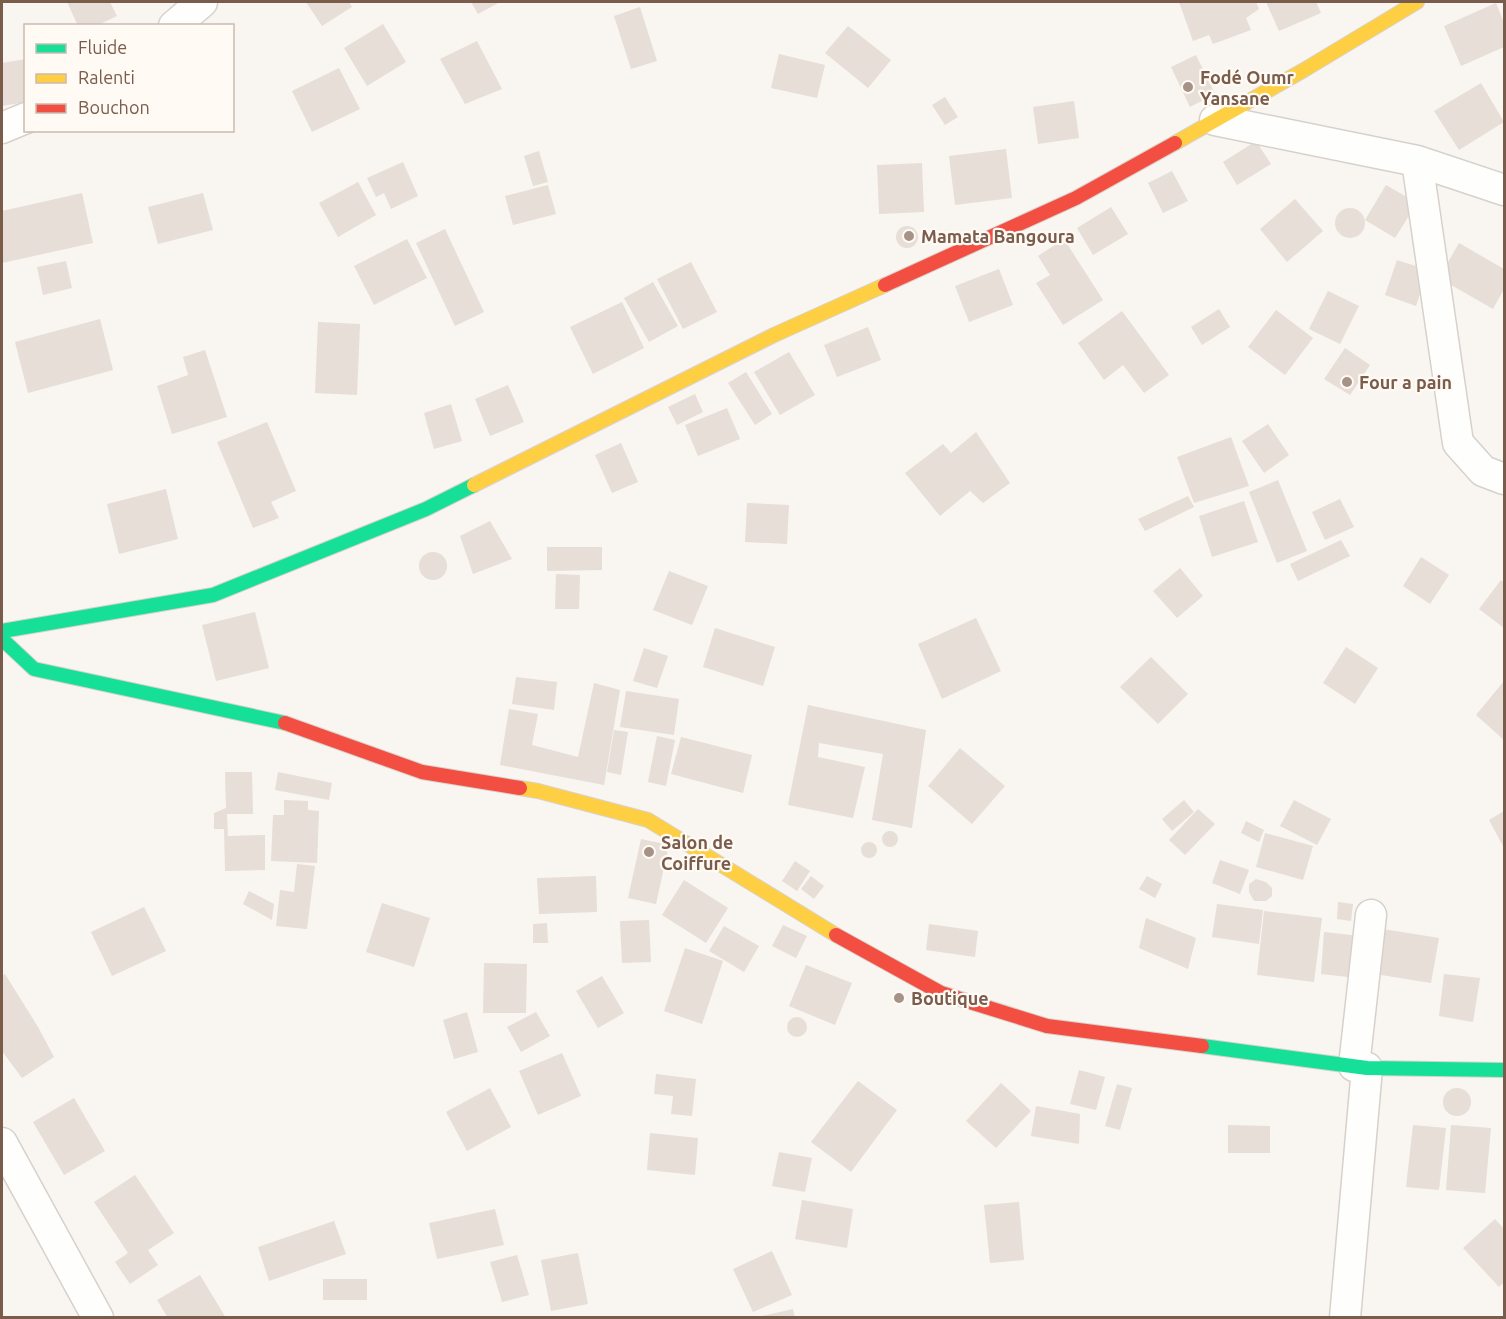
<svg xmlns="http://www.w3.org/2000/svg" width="1506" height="1319" font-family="Ubuntu,sans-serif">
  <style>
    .building { fill: #e6ded7 }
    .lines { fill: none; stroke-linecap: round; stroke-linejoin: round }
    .street-casing { stroke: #d7d1cb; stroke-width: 33 }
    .fast-casing { stroke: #d9d2cb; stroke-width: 16 }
    .slow-casing { stroke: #d9d2cb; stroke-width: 16 }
    .jam-casing { stroke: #d9d2cb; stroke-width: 16 }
    .street { stroke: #fefefd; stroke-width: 30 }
    .fast { stroke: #16e098; stroke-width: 14 }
    .slow { stroke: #ffcf43; stroke-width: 14 }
    .jam { stroke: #f24e42; stroke-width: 14 }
    .poi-dot { fill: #a69286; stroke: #fffaf3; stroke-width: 2 }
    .labels { text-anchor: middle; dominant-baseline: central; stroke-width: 4.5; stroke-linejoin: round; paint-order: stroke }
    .poi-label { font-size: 18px; font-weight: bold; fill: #7a5c4d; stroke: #fffaf3; text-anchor: start }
  </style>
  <rect width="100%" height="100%" fill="#f9f5f0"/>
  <path class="building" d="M 67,2 L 110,2 L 117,16 L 96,26 L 78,26 Z
    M 306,2 L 349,2 L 352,7 L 322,26 Z
    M 471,2 L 500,2 L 478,14 Z
    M 1179,2 L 1256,2 L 1259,9 L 1246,18 L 1251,30 L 1213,44 L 1209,35 L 1193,41 Z
    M 1266,2 L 1316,2 L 1321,13 L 1279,31 Z
    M 1496,3 L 1504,23 L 1504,47 L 1461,66 L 1444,26 Z
    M 640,7 L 657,61 L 631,69 L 614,16 Z
    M 383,24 L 406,62 L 367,86 L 344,48 Z
    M 848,26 L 891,60 L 868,88 L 825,53 Z
    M 477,41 L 502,89 L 465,104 L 440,59 Z
    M 779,54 L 825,65 L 817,98 L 771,88 Z
    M 1196,55 L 1215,94 L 1190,107 L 1171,67 Z
    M 26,59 L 26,102 L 2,106 L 2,63 Z
    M 339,68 L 360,109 L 312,132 L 292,91 Z
    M 1481,83 L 1504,122 L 1459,150 L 1434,111 Z
    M 945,97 L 958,117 L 945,125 L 932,105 Z
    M 1074,101 L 1079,138 L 1038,144 L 1033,107 Z
    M 1256,141 L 1271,164 L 1237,185 L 1223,162 Z
    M 1006,149 L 1012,198 L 955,205 L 949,156 Z
    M 539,151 L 548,182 L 533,186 L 524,156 Z
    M 403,162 L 418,196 L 391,209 L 384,193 L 376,197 L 367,178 Z
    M 922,163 L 924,212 L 879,214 L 877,165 Z
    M 1172,171 L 1188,201 L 1163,213 L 1148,183 Z
    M 358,182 L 376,215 L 338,237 L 319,203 Z
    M 548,185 L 556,214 L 513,225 L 505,196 Z
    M 1386,185 L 1417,203 L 1395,238 L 1365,220 Z
    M 82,193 L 93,243 L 2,263 L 2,211 Z
    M 203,193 L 213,230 L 158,244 L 148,207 Z
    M 1295,199 L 1323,231 L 1287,262 L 1260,229 Z
    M 1111,207 L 1128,234 L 1093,255 L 1077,228 Z
    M1335 223a15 15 0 1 1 30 0a15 15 0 1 1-30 0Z
    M896 237a11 11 0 1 1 22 0a11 11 0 1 1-22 0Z
    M 445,229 L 484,312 L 455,326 L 416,243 Z
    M 407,239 L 427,278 L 374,305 L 354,266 Z
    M 1064,239 L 1103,300 L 1063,325 L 1036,283 L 1050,275 L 1038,256 Z
    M 1459,243 L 1504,269 L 1504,289 L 1493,309 L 1439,278 Z
    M 1397,260 L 1428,270 L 1416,306 L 1385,295 Z
    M 66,261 L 72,288 L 43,295 L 37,267 Z
    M 691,262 L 717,312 L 683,329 L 657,279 Z
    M 999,269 L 1013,305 L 969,322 L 955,286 Z
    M 653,282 L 678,326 L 649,342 L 624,298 Z
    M 1328,291 L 1359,306 L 1340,344 L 1309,329 Z
    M 622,302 L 644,348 L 593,374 L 570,327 Z
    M 1219,309 L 1230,327 L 1202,345 L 1191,327 Z
    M 1276,310 L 1313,338 L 1285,375 L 1248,347 Z
    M 1122,311 L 1169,375 L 1144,393 L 1123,365 L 1104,380 L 1078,343 Z
    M 100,319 L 113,370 L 28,393 L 15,342 Z
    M 318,322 L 360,324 L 357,395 L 315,393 Z
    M 868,327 L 881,360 L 837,377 L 824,345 Z
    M 1345,348 L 1370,365 L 1350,395 L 1324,379 Z
    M 205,350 L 227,417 L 172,434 L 157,386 L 188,375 L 183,357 Z
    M 789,352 L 815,395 L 780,415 L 754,372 Z
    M 746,372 L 772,414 L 755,425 L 728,383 Z
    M 508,385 L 524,422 L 490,436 L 475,399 Z
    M 695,394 L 703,412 L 677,425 L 668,407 Z
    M 451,404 L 462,441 L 434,449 L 424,413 Z
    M 727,408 L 740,439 L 698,456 L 685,425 Z
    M 267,422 L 296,491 L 271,502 L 279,518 L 253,528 L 217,442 Z
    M 1268,424 L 1289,455 L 1264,473 L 1242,441 Z
    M 976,432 L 1010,483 L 983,503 L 970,491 L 940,516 L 905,473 L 943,444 L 951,453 Z
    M 1231,437 L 1249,486 L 1194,503 L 1177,457 Z
    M 621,443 L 638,482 L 612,493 L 595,455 Z
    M 1278,480 L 1307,551 L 1277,563 L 1249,492 Z
    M 166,489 L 178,539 L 119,554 L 107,504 Z
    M 1188,496 L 1194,507 L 1145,531 L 1138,519 Z
    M 1340,499 L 1354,527 L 1325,540 L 1312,512 Z
    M 1244,501 L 1258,542 L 1212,557 L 1199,516 Z
    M 747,503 L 789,505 L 787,544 L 745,542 Z
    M 490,521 L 512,559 L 473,574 L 460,536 Z
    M 1341,540 L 1350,556 L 1298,581 L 1290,564 Z
    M 547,547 L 602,547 L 602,570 L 547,571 Z
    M419 566a14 14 0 1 1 28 0a14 14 0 1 1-28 0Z
    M 1421,557 L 1449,575 L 1430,604 L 1403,586 Z
    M 1180,568 L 1203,596 L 1177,618 L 1153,591 Z
    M 669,571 L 708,586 L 692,625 L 653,610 Z
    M 556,574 L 580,575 L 579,609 L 555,609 Z
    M 1501,580 L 1504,582 L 1504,628 L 1479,609 Z
    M 255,612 L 269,668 L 216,681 L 202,625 Z
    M 976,618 L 1001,671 L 942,699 L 918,644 Z
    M 715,628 L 775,647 L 763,686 L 703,667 Z
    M 1346,647 L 1378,668 L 1355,704 L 1323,683 Z
    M 644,648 L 668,656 L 657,688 L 633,681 Z
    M 1151,657 L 1188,694 L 1158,724 L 1120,687 Z
    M 516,677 L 557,682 L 554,710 L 512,704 Z
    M 1504,681 L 1504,740 L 1476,715 Z
    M 594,683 L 620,690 L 604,785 L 500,765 L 509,709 L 538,714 L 532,745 L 578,757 Z
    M 626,691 L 679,699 L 674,735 L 620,727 Z
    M 808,705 L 926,730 L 912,828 L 872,820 L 883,754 L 819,743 L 818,757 L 865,767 L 853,818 L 788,805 Z
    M 614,730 L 628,732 L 621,775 L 607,772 Z
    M 657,736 L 675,740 L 666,786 L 648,782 Z
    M 681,737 L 752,755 L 743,793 L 671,774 Z
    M 960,748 L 1005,786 L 972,824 L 928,786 Z
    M 225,772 L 252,772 L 253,814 L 227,814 L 228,836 L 265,835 L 265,870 L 225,871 L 224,829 L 214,829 L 214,813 L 226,808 Z
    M 278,772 L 332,783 L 329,800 L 275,790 Z
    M 284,800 L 308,801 L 308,810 L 319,811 L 317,863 L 271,861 L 273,815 L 284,815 Z
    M 1184,800 L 1194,812 L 1172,831 L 1162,819 Z
    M 1294,800 L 1331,819 L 1317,845 L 1280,826 Z
    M 1198,809 L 1215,824 L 1185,855 L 1169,840 Z
    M 1504,811 L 1504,848 L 1489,820 Z
    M 1246,821 L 1264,830 L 1259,842 L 1241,833 Z
    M882 839a8 8 0 1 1 16 0a8 8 0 1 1-16 0Z
    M 1265,833 L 1313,846 L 1303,880 L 1256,867 Z
    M 641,839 L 669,845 L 656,904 L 628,898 Z
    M861 850a8 8 0 1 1 16 0a8 8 0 1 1-16 0Z
    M 1220,860 L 1249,870 L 1240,894 L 1212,883 Z
    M 795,861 L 810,871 L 797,891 L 782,881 Z
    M 297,864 L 315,866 L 307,929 L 276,926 L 280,890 L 294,892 Z
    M 596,876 L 597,912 L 539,914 L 537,878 Z
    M 811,876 L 824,886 L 814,899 L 801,889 Z
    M 1147,876 L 1162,884 L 1155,898 L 1139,889 Z
    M 1256,879 L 1266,882 L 1272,888 L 1272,896 L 1266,901 L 1254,901 L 1249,892 L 1249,884 Z
    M 684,880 L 728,908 L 706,943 L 662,915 Z
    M 249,891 L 274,904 L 272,920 L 243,904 Z
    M 1338,902 L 1353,904 L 1351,921 L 1337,919 Z
    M 382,903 L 430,918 L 414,967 L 366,952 Z
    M 1217,904 L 1263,910 L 1259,944 L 1212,937 Z
    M 144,907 L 166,951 L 112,976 L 91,932 Z
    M 1264,911 L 1322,918 L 1314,982 L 1257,975 Z
    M 1146,918 L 1196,938 L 1188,969 L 1139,948 Z
    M 649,920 L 651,962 L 622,963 L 620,921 Z
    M 547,923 L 548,943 L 533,943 L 533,924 Z
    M 929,924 L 978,931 L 975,957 L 926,950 Z
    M 783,925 L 807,936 L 796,958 L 772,946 Z
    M 724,926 L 759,946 L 744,972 L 709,951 Z
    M 1383,929 L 1439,938 L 1431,983 L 1375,974 Z
    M 1324,932 L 1361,936 L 1357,978 L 1321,974 Z
    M 685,948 L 723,961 L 702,1024 L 664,1011 Z
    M 484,963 L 527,964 L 526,1013 L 483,1013 Z
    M 806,965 L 852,983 L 835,1025 L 789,1006 Z
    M 5,974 L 38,1027 L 54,1057 L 22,1078 L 2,1051 L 2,976 Z
    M 1444,974 L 1480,978 L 1473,1022 L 1439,1016 Z
    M 602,976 L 624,1013 L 598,1028 L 576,991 Z
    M 467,1012 L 478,1052 L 454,1059 L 443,1020 Z
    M 536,1012 L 550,1036 L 521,1052 L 507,1027 Z
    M787 1027a10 10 0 1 1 20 0a10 10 0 1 1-20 0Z
    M 562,1053 L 581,1096 L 538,1115 L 519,1071 Z
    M 1079,1070 L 1105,1077 L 1096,1110 L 1070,1104 Z
    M 656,1074 L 696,1079 L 692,1116 L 671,1114 L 673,1096 L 654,1094 Z
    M 858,1081 L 897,1110 L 851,1172 L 811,1142 Z
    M 1001,1083 L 1031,1111 L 996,1148 L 966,1121 Z
    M 1117,1084 L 1132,1088 L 1120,1130 L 1105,1126 Z
    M 490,1088 L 511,1127 L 467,1151 L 446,1112 Z
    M1443 1102a14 14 0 1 1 28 0a14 14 0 1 1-28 0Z
    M 74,1098 L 105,1151 L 64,1175 L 33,1122 Z
    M 1036,1106 L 1080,1114 L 1079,1144 L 1031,1136 Z
    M 1228,1125 L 1270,1126 L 1270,1153 L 1228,1153 Z
    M 1413,1125 L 1446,1128 L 1439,1190 L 1406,1187 Z
    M 1451,1125 L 1491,1128 L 1485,1193 L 1446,1190 Z
    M 650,1133 L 698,1138 L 695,1175 L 647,1170 Z
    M 779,1152 L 812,1158 L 805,1192 L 772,1186 Z
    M 135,1175 L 174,1233 L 148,1250 L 158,1265 L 130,1284 L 115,1262 L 128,1253 L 94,1202 Z
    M 802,1200 L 853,1209 L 847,1248 L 795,1239 Z
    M 1019,1202 L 1024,1260 L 990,1263 L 984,1205 Z
    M 495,1209 L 504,1245 L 437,1259 L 429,1223 Z
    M 1495,1219 L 1504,1229 L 1504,1282 L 1499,1287 L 1463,1248 Z
    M 334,1221 L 346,1254 L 269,1281 L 258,1247 Z
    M 772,1251 L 792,1295 L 753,1312 L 733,1269 Z
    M 578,1253 L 588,1304 L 551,1311 L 541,1260 Z
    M 517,1255 L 529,1295 L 502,1302 L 490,1262 Z
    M 200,1275 L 226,1318 L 168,1318 L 157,1300 Z
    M 323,1279 L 367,1279 L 367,1300 L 323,1300 Z
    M 793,1309 L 795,1318 L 757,1318 L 757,1317 Z"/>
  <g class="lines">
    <defs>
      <path id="street" d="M 174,26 L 202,2
        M 1215,120 L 1417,161 L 1504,190
        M 2,128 L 26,118
        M 1417,161 L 1458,443 L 1483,471 L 1504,479
        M 1354,1066 L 1371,915
        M 2,1143 L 98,1318
        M 1345,1318 L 1367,1068"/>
      <path id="fast" d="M 2,631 L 213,595 L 426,509 L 474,485
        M 2,639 L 34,669 L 285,723
        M 1202,1046 L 1367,1068 L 1504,1070"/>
      <path id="slow" d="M 1175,143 L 1304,70 L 1417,2
        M 474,485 L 774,335 L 885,285
        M 520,788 L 538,791 L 648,820 L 836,935"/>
      <path id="jam" d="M 885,285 L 1076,198 L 1175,143
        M 285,723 L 422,772 L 520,788
        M 836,935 L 941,993 L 1047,1026 L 1202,1046"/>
    </defs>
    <use href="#street" class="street-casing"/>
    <use href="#fast" class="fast-casing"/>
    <use href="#slow" class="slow-casing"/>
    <use href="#jam" class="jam-casing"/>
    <use href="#street" class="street"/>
    <use href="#fast" class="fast"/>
    <use href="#slow" class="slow"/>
    <use href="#jam" class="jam"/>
  </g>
  <g class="poi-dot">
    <circle cx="1188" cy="87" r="6"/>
    <circle cx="909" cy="236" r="6"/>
    <circle cx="1347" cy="382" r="6"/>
    <circle cx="649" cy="852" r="6"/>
    <circle cx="899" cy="998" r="6"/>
  </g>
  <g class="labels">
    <g class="poi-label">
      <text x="1200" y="77">Fodé Oumr<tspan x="1200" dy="21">Yansane</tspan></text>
      <text x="921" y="236">Mamata Bangoura</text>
      <text x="1359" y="382">Four a pain</text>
      <text x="661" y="842">Salon de<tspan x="661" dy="21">Coiffure</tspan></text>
      <text x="911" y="998">Boutique</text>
    </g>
  </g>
  <rect width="1506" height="1319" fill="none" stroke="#7a5c4d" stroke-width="6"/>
  <rect x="24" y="24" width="210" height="108" fill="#fffaf3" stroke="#cabbb1" stroke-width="1.5"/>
  <rect x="36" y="44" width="30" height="9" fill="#16e098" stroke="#cabbb1" stroke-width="1.5"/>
  <text x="78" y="54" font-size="18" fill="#7a5c4d">Fluide</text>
  <rect x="36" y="74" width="30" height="9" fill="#ffcf43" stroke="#cabbb1" stroke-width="1.5"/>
  <text x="78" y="84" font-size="18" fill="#7a5c4d">Ralenti</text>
  <rect x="36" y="104" width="30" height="9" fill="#f24e42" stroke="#cabbb1" stroke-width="1.5"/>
  <text x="78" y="114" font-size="18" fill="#7a5c4d">Bouchon</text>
</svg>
